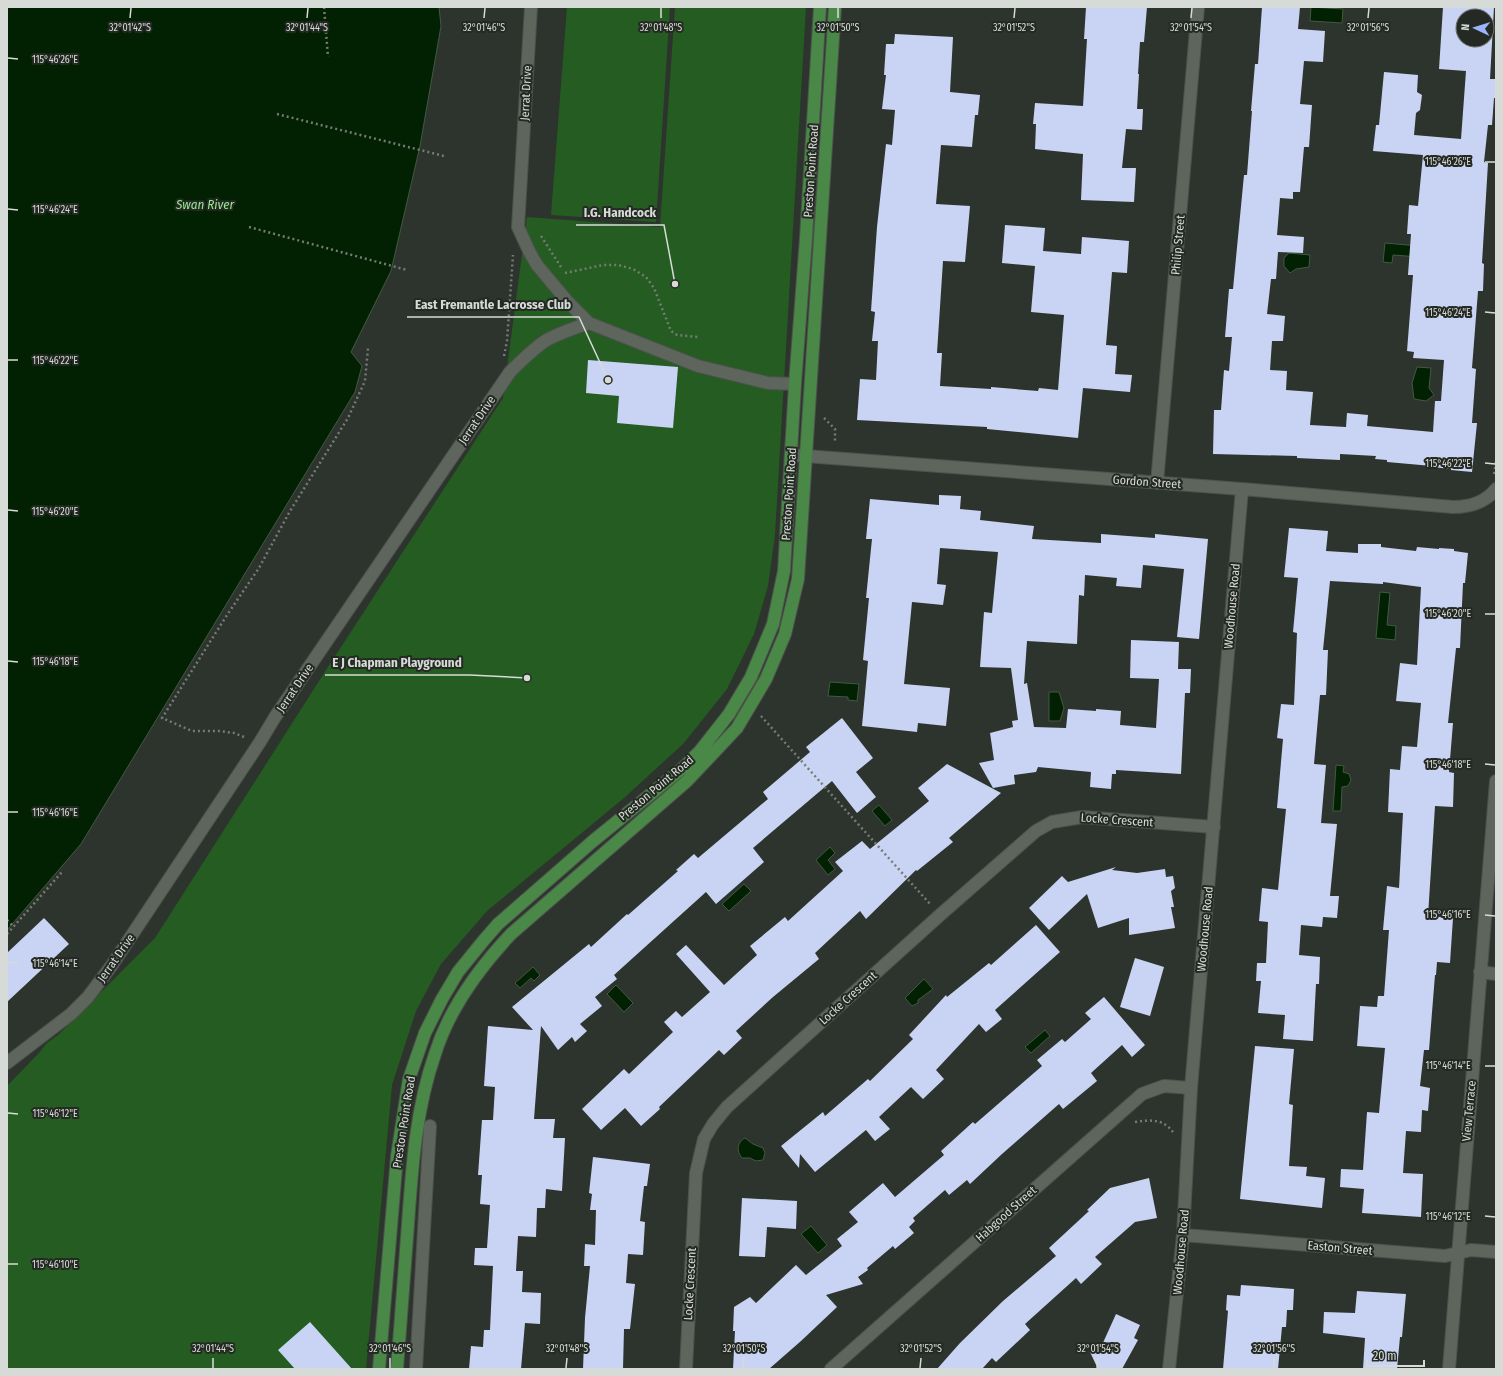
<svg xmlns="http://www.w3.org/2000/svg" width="1503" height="1376" font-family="'Fira Sans Condensed',sans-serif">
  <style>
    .green { fill: #255c22 }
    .water { fill: #022102; stroke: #425942 }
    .building { fill: #c9d4f4; fill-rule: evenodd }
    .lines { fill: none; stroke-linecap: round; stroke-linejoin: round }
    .minor-casing { stroke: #4c514b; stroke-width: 14 }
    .major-casing { stroke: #4c514b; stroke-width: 14 }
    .path { stroke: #757b75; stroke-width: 2.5; stroke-dasharray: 2 3; stroke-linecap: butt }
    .minor { stroke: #5d655d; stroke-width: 12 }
    .major { stroke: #4a8848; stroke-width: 12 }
    .ticks { fill: none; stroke: #d7dbd7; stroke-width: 1.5 }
    .labels { text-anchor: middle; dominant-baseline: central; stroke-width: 4; stroke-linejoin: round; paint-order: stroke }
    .street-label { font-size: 12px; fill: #d7dbd7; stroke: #242a23 }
    .water-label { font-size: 13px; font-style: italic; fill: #96e990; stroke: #242a23 }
    .ticks-label { font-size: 10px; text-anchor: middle; fill: #d7dbd7; stroke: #242a23; stroke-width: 4; stroke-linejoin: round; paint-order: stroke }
    .leader { fill: none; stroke: #d7dbd7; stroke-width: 1.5 }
    .callout-dot { fill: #d7dbd7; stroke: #242a23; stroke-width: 1.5 }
    .callout-label { font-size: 13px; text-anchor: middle; font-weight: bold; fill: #d7dbd7; stroke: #242a23; stroke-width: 4; stroke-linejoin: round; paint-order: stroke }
  </style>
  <rect width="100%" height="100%" fill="#2d342d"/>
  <path class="green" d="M 567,7 L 670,7 L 656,222 L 551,215 Z
    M 675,7 L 806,7 L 775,535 L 768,586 L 754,634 L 727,689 L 683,744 L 624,798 L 487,911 L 441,964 L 416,1011 L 392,1085 L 366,1369 L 7,1369 L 7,1086 L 39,1053 L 47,1043 L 58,1035 L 155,938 L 328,667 L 503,398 L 527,217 L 660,227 Z"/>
  <path class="water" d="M 7,7 L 439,7 L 441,26 L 420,146 L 391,271 L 351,352 L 362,366 L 355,392 L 81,844 L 7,930 Z
    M 1311,7 L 1343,9 L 1342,23 L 1310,21 Z
    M 1385,243 L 1419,246 L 1419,257 L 1393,255 L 1392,263 L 1383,262 Z
    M 1289,253 L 1310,255 L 1309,267 L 1296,269 L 1290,273 L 1284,266 L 1284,258 Z
    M 1417,367 L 1431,368 L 1429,388 L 1434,395 L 1426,401 L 1414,399 L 1412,383 Z
    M 1380,592 L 1390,593 L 1387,625 L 1396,626 L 1395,640 L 1376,638 Z
    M 830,682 L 859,684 L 857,701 L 848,700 L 848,697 L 828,696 Z
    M 1049,692 L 1059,692 L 1064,708 L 1060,721 L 1049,721 Z
    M 1336,765 L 1344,766 L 1343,772 L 1349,774 L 1351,780 L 1348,786 L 1342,787 L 1341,811 L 1333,811 Z
    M 879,805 L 892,820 L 885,826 L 872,811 Z
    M 830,847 L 835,853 L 828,860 L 835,869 L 828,875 L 816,860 Z
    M 744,884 L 751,891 L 729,911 L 722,904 Z
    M 533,967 L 540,975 L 534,981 L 531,978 L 520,988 L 515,983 Z
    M 924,979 L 933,989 L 918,1000 L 918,1003 L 912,1006 L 905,998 Z
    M 616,985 L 633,1003 L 624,1012 L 607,994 Z
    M 1045,1030 L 1050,1036 L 1031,1053 L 1025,1047 Z
    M 745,1138 L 753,1144 L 763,1148 L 765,1153 L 763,1160 L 756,1161 L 750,1158 L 742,1158 C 736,1151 737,1142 745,1138 Z
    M 811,1226 L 827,1245 L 818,1253 L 801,1234 Z"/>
  <path class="building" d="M 1086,7 L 1147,7 L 1144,42 L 1140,42 L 1138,74 L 1139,74 L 1137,109 L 1143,109 L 1142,130 L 1126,129 L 1122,168 L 1136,168 L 1134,202 L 1081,200 L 1083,154 L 1035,149 L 1036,124 L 1033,124 L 1035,103 L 1083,106 L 1087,39 L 1084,39 Z
    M 1262,7 L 1300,7 L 1298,29 L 1325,31 L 1323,62 L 1304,61 L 1300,104 L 1312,105 L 1309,147 L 1304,147 L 1300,192 L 1293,192 L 1293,199 L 1280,198 L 1277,235 L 1304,237 L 1303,253 L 1278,252 L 1276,279 L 1271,279 L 1267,314 L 1285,316 L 1283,341 L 1272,341 L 1270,370 L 1287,371 L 1286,390 L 1313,392 L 1310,425 L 1346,427 L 1347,413 L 1368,415 L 1367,426 L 1433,432 L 1435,401 L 1441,401 L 1444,360 L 1413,358 L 1414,352 L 1407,351 L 1413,275 L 1408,275 L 1411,234 L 1407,234 L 1409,205 L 1418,206 L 1423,155 L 1373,151 L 1376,125 L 1379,125 L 1384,72 L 1418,75 L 1417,92 L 1422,95 L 1420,110 L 1416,113 L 1414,135 L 1461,139 L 1466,71 L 1439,69 L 1443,7 L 1494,7 L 1490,79 L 1496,79 L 1496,98 L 1494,98 L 1492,125 L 1488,125 L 1484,162 L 1488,163 L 1482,263 L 1484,264 L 1483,291 L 1478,291 L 1472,368 L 1476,369 L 1472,423 L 1477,423 L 1472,472 L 1451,470 L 1451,469 L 1432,467 L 1432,466 L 1387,462 L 1387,460 L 1375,459 L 1376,456 L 1340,454 L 1340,460 L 1297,458 L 1297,456 L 1213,454 L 1214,410 L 1221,410 L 1224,370 L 1229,371 L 1232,337 L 1225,337 L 1229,289 L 1233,289 L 1244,175 L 1247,175 L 1252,111 L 1251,111 L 1255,64 L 1258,64 ZM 1463,16 L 1487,16 L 1487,40 L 1463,40 Z
    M 895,34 L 953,37 L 950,92 L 980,95 L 978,115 L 975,115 L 972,147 L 941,145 L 936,204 L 970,206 L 965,262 L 943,261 L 937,353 L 942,353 L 940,386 L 991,389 L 991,387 L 1038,391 L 1039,388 L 1058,390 L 1064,315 L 1031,312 L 1035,266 L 1002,263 L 1005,225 L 1045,228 L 1043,251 L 1081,254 L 1082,237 L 1129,241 L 1127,273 L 1112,272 L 1106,345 L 1117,346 L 1115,374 L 1132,375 L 1130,392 L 1083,388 L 1078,438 L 987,429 L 987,427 L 857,420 L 860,379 L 876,380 L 878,341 L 872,341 L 875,312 L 871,311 L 877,227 L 886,144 L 892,145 L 895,110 L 882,109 L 886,75 L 884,75 L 886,44 L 894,44 Z
    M 588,360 L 678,367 L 673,428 L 617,423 L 619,396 L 586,393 Z
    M 939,495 L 961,496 L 960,509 L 981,511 L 980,520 L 1034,526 L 1032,539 L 1101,543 L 1101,534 L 1155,538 L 1155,534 L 1208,539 L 1199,639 L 1177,637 L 1184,569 L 1143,565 L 1141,588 L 1116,586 L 1117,578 L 1085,575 L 1084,596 L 1079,595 L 1077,644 L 1027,641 L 1024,684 L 1027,683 L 1034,727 L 1066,728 L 1068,709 L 1096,711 L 1096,709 L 1121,711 L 1120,725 L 1156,728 L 1159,679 L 1130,678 L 1131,640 L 1179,642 L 1178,669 L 1191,669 L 1190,693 L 1185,693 L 1181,774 L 1116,770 L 1116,774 L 1112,774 L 1111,789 L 1090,787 L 1091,772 L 1038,767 L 1036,772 L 1014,775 L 1015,784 L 993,788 L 979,763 L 994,760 L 990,733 L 1013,727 L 1012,721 L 1018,720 L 1011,668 L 980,667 L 984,612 L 992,613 L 998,552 L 940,548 L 937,584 L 946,585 L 943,605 L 912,602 L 904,684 L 950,688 L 946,726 L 918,723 L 917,732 L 862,726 L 868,661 L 863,660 L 869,598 L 866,598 L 872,539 L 866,539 L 870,499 L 939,505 Z
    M 1289,528 L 1328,531 L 1326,551 L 1358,553 L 1358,544 L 1381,544 L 1381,547 L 1416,551 L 1417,547 L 1439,549 L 1439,548 L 1454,549 L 1454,551 L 1468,553 L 1465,583 L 1463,583 L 1460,648 L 1456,648 L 1448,723 L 1453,723 L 1449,772 L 1454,773 L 1453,807 L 1435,806 L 1428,916 L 1453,918 L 1450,963 L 1437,962 L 1436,975 L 1435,975 L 1429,1050 L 1424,1050 L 1420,1086 L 1430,1088 L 1428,1111 L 1422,1110 L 1421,1132 L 1406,1131 L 1403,1173 L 1423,1174 L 1421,1217 L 1362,1213 L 1364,1189 L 1340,1187 L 1341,1169 L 1363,1170 L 1367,1112 L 1379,1113 L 1385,1048 L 1357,1046 L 1360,1006 L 1377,1007 L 1378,996 L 1384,996 L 1389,930 L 1383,930 L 1387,886 L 1399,888 L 1403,813 L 1388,812 L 1390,769 L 1400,770 L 1402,746 L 1417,747 L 1421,703 L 1396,701 L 1400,663 L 1417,665 L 1421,587 L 1383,582 L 1383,584 L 1330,581 L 1323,650 L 1328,650 L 1326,695 L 1320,695 L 1314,764 L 1326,765 L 1321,823 L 1337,824 L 1330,896 L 1339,896 L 1337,918 L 1323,917 L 1322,927 L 1301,925 L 1299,955 L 1320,957 L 1319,984 L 1316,984 L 1313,1041 L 1283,1039 L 1285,1015 L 1258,1013 L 1261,981 L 1256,981 L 1257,963 L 1266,963 L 1268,922 L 1259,921 L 1262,888 L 1278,890 L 1286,809 L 1277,808 L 1283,739 L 1277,738 L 1281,704 L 1294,705 L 1297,633 L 1293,632 L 1298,578 L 1284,577 Z
    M 842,718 L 873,758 L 856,772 L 876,797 L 857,813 L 832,781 L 753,848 L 764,862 L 716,904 L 706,892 L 614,975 L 617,979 L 595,997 L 602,1006 L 580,1024 L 587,1031 L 575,1042 L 572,1037 L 558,1050 L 541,1026 L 534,1119 L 555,1119 L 553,1138 L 565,1138 L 562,1191 L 546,1189 L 545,1208 L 537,1208 L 536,1237 L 518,1236 L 516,1271 L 523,1271 L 522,1292 L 541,1293 L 540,1324 L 525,1323 L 521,1369 L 469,1369 L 471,1346 L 483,1347 L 484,1330 L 490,1330 L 493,1266 L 474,1265 L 475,1248 L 487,1248 L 490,1205 L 480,1204 L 482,1175 L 478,1175 L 482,1120 L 493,1120 L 495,1087 L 484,1086 L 488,1026 L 533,1030 L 512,1007 L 589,944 L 591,947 L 627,914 L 628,915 L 678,871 L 676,870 L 694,854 L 698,858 L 768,799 L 763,792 L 810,752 L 806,747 Z
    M 947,764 L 1001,793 L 949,838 L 953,842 L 917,871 L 916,870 L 866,919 L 860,911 L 815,953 L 819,959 L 773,997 L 736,1031 L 742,1038 L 724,1055 L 719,1050 L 659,1107 L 660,1109 L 641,1126 L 625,1108 L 601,1130 L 582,1109 L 624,1069 L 629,1074 L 673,1032 L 664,1022 L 676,1011 L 682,1017 L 710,992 L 676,954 L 686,945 L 724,985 L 757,955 L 750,946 L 785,917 L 788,921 L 843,871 L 835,862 L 862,841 L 870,849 L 929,801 L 918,788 Z
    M 1116,867 L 1112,870 L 1137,873 L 1165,869 L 1166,877 L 1173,876 L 1175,888 L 1171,891 L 1174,907 L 1171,907 L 1175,928 L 1129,935 L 1129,918 L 1098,928 L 1087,894 L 1049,930 L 1029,908 L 1062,876 L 1068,882 Z
    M 44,918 L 69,944 L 7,1002 L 7,953 Z
    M 1036,925 L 1060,952 L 995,1010 L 1002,1019 L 986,1032 L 979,1024 L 936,1070 L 944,1079 L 923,1099 L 911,1087 L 879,1117 L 890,1129 L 875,1141 L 866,1130 L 815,1172 L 800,1154 L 799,1168 L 781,1146 L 823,1112 L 825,1116 L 868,1079 L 870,1081 L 913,1039 L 909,1035 L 946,995 L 947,997 L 989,963 L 991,965 Z
    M 1135,958 L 1164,967 L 1150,1016 L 1120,1007 Z
    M 1104,997 L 1145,1045 L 1132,1057 L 1122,1045 L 1091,1073 L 1097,1081 L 1063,1109 L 1059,1104 L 1002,1154 L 970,1184 L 967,1180 L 949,1195 L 945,1190 L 913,1218 L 915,1221 L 909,1227 L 914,1233 L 895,1249 L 893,1246 L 867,1268 L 868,1270 L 858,1277 L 863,1284 L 826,1295 L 837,1307 L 801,1341 L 769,1369 L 733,1369 L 735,1331 L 733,1331 L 734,1307 L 750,1297 L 756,1303 L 796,1265 L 806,1275 L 842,1246 L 837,1239 L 858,1222 L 849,1212 L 883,1183 L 895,1197 L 944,1155 L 941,1151 L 973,1122 L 975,1124 L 1042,1066 L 1037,1060 L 1062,1039 L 1065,1042 L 1091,1019 L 1085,1013 Z
    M 1255,1046 L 1294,1049 L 1289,1104 L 1293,1105 L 1289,1166 L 1307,1167 L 1306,1176 L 1325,1178 L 1322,1208 L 1240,1199 Z
    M 593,1157 L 650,1164 L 647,1186 L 644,1186 L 640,1221 L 645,1222 L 643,1255 L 628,1254 L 626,1283 L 635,1284 L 630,1329 L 624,1329 L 623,1369 L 583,1369 L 585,1318 L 590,1266 L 584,1266 L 585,1244 L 595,1245 L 596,1210 L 590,1210 L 592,1194 L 589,1193 Z
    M 1149,1178 L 1157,1218 L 1135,1222 L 1095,1257 L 1102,1264 L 1081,1284 L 1076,1278 L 1025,1324 L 1030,1330 L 996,1362 L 992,1358 L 982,1369 L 937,1369 L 960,1343 L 1003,1301 L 1056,1256 L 1049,1248 L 1089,1211 L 1087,1210 L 1110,1188 Z
    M 742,1198 L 797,1201 L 796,1229 L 767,1227 L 765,1257 L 739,1256 Z
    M 1241,1285 L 1294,1289 L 1293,1310 L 1287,1310 L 1286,1327 L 1282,1327 L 1278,1369 L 1223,1369 L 1228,1311 L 1226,1310 L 1227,1295 L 1240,1296 Z
    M 1357,1291 L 1406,1294 L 1402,1337 L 1400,1337 L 1397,1369 L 1363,1369 L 1365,1338 L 1323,1333 L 1324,1312 L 1355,1313 Z
    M 1116,1314 L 1140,1325 L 1134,1338 L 1138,1340 L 1122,1369 L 1098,1369 L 1090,1352 L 1102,1345 Z
    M 310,1322 L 352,1369 L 295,1369 L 278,1350 Z"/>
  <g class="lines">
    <defs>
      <path id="minor" d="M 531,7 L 518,227 L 530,253 L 537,265 L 568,302 L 589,323 L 698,366 L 768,383 L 795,384
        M 792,455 L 1242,489 L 1453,507 C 1470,507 1485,503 1496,489
        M 1157,483 L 1198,7
        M 1480,972 L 1496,974
        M 7,1063 L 71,1014 L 88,997 L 112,965 L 260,742 L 275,717 L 510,372 C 521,361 532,350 545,341 C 559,333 574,328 589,323
        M 1183,1235 L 1445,1256 L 1471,1250 L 1496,1252
        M 416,1369 L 430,1126
        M 686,1369 L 696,1173 L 704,1139 L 713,1124 L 727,1107 L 940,915 L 1036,831 L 1052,822 L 1082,817 L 1214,827
        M 831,1369 L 1142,1094 L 1164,1086 L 1191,1088
        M 1169,1369 L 1183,1235 L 1191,1088 L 1242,489
        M 1449,1369 L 1496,781"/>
      <path id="major" d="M 379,1369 L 397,1156 L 409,1079 L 425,1033 L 442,999 L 458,972 L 484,940 L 498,924 L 593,841 L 683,768 L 700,751 L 729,714 L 751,677 L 773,624 L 784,571 L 795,384 L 806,238 L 820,7
        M 397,1369 C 401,1321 404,1272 408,1224 C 412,1167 416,1108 435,1054 C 449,1009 479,968 511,934 L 687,781 L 737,728 L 766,679 L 785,634 L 798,579 L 835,7"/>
    </defs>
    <use href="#minor" class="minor-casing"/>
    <use href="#major" class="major-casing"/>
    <path class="path" d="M 324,7 L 328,57
      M 277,114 L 444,156
      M 249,227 L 407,270
      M 541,236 L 561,267
      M 565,273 L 603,265 L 618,265 L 633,269 L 646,277 L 654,288 L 671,331 L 677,335 L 698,337
      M 504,356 L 507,341 L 513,255
      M 824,418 L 835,429 L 835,443
      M 1494,474 L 1496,461
      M 761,716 L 930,904
      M 244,737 L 234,733 L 219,731 L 192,731 L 162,718 L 227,615 L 259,568 L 290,511 L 348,418 L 365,381 L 368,348
      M 7,920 L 12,925
      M 7,934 L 62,872
      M 1135,1122 C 1150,1120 1162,1118 1173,1132"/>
    <use href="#minor" class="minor"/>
    <use href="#major" class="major"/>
  </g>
  <path class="ticks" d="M 130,18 L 131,8M 307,18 L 308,8M 484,18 L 485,8M 661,18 L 661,8M 838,18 L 838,8M 1014,18 L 1015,8M 1191,18 L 1192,8M 1368,18 L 1369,8M 8,58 L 18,59M 1485,162 L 1495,162M 8,209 L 18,210M 1485,312 L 1495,313M 8,360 L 18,360M 1485,463 L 1495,464M 8,510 L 18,511M 1485,614 L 1495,614M 8,661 L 18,662M 1485,764 L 1495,765M 8,812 L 18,812M 1485,915 L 1495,916M 8,962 L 18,963M 1485,1066 L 1495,1066M 8,1113 L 18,1114M 1485,1216 L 1495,1217M 8,1264 L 18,1264M 213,1368 L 213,1358M 390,1368 L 390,1358M 566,1368 L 567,1358M 743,1368 L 744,1358M 920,1368 L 921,1358M 1097,1368 L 1098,1358M 1274,1368 L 1274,1358"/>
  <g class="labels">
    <g class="street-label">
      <text transform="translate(526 93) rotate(-87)">Jerrat Drive</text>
      <text transform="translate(811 171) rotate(-86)">Preston Point Road</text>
      <text transform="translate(1178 245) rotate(-85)">Philip Street</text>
      <text transform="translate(477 420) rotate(-56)">Jerrat Drive</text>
      <text transform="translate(1147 482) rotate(4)">Gordon Street</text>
      <text transform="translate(789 494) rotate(-86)">Preston Point Road</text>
      <text transform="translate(1232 606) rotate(-85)">Woodhouse Road</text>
      <text transform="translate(295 688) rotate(-56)">Jerrat Drive</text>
      <text transform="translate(656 788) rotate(-40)">Preston Point Road</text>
      <text transform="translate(1117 820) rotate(4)">Locke Crescent</text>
      <text transform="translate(1205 929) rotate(-85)">Woodhouse Road</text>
      <text transform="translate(116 958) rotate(-55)">Jerrat Drive</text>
      <text transform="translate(848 998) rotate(-42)">Locke Crescent</text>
      <text transform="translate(1469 1111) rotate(-85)">View Terrace</text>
      <text transform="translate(404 1122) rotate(-81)">Preston Point Road</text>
      <text transform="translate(1006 1214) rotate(-42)">Habgood Street</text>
      <text transform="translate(1340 1248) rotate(5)">Easton Street</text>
      <text transform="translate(1181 1252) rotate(-85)">Woodhouse Road</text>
      <text transform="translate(690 1284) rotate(-87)">Locke Crescent</text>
    </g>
    <g class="water-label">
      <text x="205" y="204">Swan River</text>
    </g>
  </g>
  <g class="ticks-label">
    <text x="130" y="31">32°01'42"S</text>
    <text x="307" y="31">32°01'44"S</text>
    <text x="484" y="31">32°01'46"S</text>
    <text x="661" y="31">32°01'48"S</text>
    <text x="838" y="31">32°01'50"S</text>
    <text x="1014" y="31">32°01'52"S</text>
    <text x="1191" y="31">32°01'54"S</text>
    <text x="1368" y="31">32°01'56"S</text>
    <text x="55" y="63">115°46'26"E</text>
    <text x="1448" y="165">115°46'26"E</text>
    <text x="55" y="213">115°46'24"E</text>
    <text x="1448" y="316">115°46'24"E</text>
    <text x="55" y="364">115°46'22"E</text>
    <text x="1448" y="467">115°46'22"E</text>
    <text x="55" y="515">115°46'20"E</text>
    <text x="1448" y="617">115°46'20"E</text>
    <text x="55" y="665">115°46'18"E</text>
    <text x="1448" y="768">115°46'18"E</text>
    <text x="55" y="816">115°46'16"E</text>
    <text x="1448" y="918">115°46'16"E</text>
    <text x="55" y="967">115°46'14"E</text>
    <text x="1448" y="1069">115°46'14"E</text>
    <text x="55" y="1117">115°46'12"E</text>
    <text x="1448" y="1220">115°46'12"E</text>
    <text x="55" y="1268">115°46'10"E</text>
    <text x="213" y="1352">32°01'44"S</text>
    <text x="390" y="1352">32°01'46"S</text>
    <text x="567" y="1352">32°01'48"S</text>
    <text x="744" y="1352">32°01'50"S</text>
    <text x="921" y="1352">32°01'52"S</text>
    <text x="1098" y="1352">32°01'54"S</text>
    <text x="1274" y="1352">32°01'56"S</text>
  </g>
  <path class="leader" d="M675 284L664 225H576M608 380L579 317H407M527 678L470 675H325"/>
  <g class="callout-dot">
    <circle cx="675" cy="284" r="4"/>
    <circle cx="608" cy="380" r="4"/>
    <circle cx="527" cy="678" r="4"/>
  </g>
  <g class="callout-label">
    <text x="620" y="217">I.G. Handcock</text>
    <text x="493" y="309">East Fremantle Lacrosse Club</text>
    <text x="397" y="667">E J Chapman Playground</text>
  </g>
  <rect width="1503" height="1376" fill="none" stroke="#d7dbd7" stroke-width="16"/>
  <g transform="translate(1475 28) rotate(274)"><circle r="19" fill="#242a23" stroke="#6c716b"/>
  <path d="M0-3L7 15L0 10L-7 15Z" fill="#9cb4fd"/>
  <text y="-6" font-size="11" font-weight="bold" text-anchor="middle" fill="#d7dbd7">N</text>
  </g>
  <path d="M1367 1360v6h57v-6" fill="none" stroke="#d7dbd7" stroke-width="2"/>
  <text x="1373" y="1360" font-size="12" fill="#d7dbd7" stroke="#242a23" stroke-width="3" paint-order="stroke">20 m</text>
</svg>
